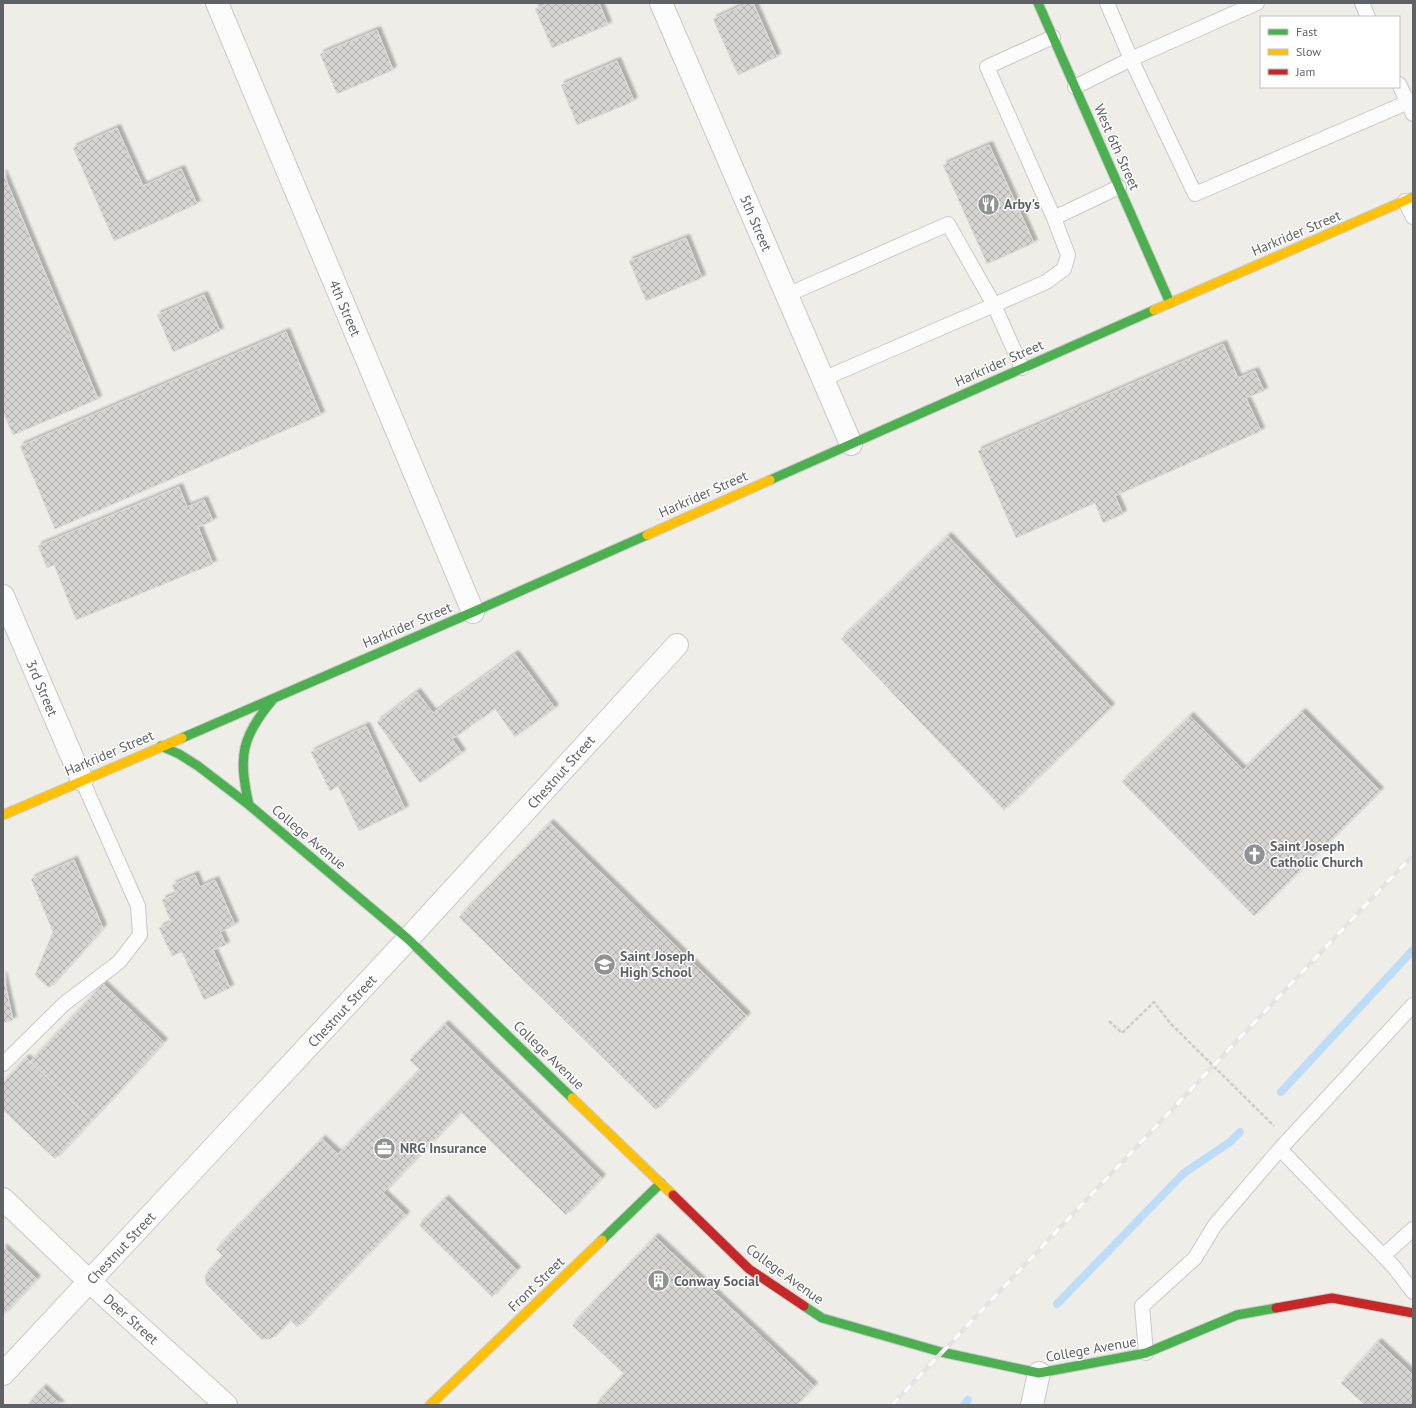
<svg xmlns="http://www.w3.org/2000/svg" width="1416" height="1408" font-family="'PT Sans',sans-serif">
  <style>
    .lines { fill: none; stroke-linecap: round; stroke-linejoin: round }
    .stream { stroke: #bcdcf7; stroke-width: 8 }
    .building { fill: url(#building-cross-hatch); stroke: #dddcd8; filter: url(#shadow) }
    .lane-casing { stroke: #c9c9c9; stroke-width: 16 }
    .street-casing { stroke: #c9c9c9; stroke-width: 24 }
    .fast-casing { stroke: #cacbca; stroke-width: 11 }
    .slow-casing { stroke: #cacbca; stroke-width: 11 }
    .jam-casing { stroke: #cacbca; stroke-width: 11 }
    .path { stroke: #cacecb; stroke-width: 2.5; stroke-dasharray: 4 2; stroke-linecap: butt }
    .lane { stroke: #fcfcfc; stroke-width: 14 }
    .street { stroke: #fcfcfc; stroke-width: 22 }
    .fast { stroke: #4caf50; stroke-width: 9 }
    .slow { stroke: #ffc107; stroke-width: 9 }
    .jam { stroke: #c62828; stroke-width: 9 }
    .rail-casing { stroke: #e4e4e3; stroke-width: 4.5 }
    .rail { stroke: #fff; stroke-width: 3; stroke-dasharray: 9; stroke-linecap: butt }
    .labels { text-anchor: middle; dominant-baseline: central; stroke-width: 3; stroke-linejoin: round; paint-order: stroke }
    .street-label { font-size: 14px; fill: #5e6166; stroke: #fff }
    .poi-label { font-size: 14px; font-weight: bold; fill: #5e6166; stroke: #fff; text-anchor: start }
  </style>
  <defs>
    <pattern id="building-cross-hatch" width="8" height="8" patternUnits="userSpaceOnUse"><rect width="8" height="8" fill="#d5d4d1"/><path d="M0 0l8 8M0 8l8-8" fill="none" stroke="#b0afad"/></pattern>
    <filter id="shadow"><feDropShadow dx="3.5" dy="-3.5" stdDeviation="1" flood-color="#0004"/></filter>
  </defs>
  <rect width="100%" height="100%" fill="#eeede8"/>
  <g class="lines">
    <path class="stream" d="M 1281,1092 L 1413,950
      M 1057,1304 L 1184,1173 L 1230,1142 L 1240,1132
      M 964,1405 L 968,1400"/>
  </g>
  <path class="building" d="M 549,3 L 599,3 L 608,25 L 552,48 L 535,9 Z
    M 748,3 L 753,3 L 777,57 L 738,75 L 713,19 Z
    M 377,30 L 393,70 L 337,94 L 320,54 Z
    M 617,61 L 634,101 L 577,125 L 561,85 Z
    M 117,128 L 143,186 L 181,169 L 197,204 L 114,241 L 73,148 Z
    M 989,145 L 1034,243 L 987,264 L 943,165 Z
    M 3,173 L 98,399 L 13,435 L 3,412 Z
    M 686,238 L 702,278 L 646,301 L 629,261 Z
    M 204,295 L 220,331 L 173,352 L 157,315 Z
    M 286,332 L 321,415 L 55,529 L 20,446 Z
    M 1223,344 L 1238,378 L 1255,371 L 1264,391 L 1246,398 L 1261,431 L 1115,496 L 1123,514 L 1103,523 L 1095,503 L 1016,538 L 978,451 Z
    M 179,487 L 187,507 L 204,500 L 213,521 L 198,527 L 213,564 L 76,620 L 54,565 L 47,568 L 38,546 Z
    M 948,536 L 1111,707 L 1004,810 L 841,639 Z
    M 515,654 L 555,708 L 515,737 L 495,709 L 452,739 L 462,753 L 420,783 L 377,722 L 417,692 L 433,713 Z
    M 1302,712 L 1380,791 L 1254,916 L 1122,782 L 1190,716 L 1243,770 Z
    M 366,726 L 405,809 L 359,831 L 338,786 L 330,791 L 311,752 Z
    M 550,823 L 747,1016 L 656,1110 L 459,917 Z
    M 74,860 L 103,928 L 49,988 L 35,975 L 53,932 L 31,879 Z
    M 195,875 L 200,887 L 215,880 L 235,925 L 220,932 L 226,945 L 213,950 L 230,988 L 204,1000 L 182,952 L 172,956 L 159,928 L 171,922 L 162,900 L 176,894 L 172,885 Z
    M 3,975 L 13,1020 L 3,1023 Z
    M 103,984 L 164,1042 L 92,1120 L 30,1062 Z
    M 445,1024 L 602,1178 L 566,1215 L 461,1112 L 383,1193 L 406,1215 L 297,1327 L 290,1320 L 271,1339 L 261,1339 L 206,1284 L 205,1275 L 223,1256 L 216,1249 L 322,1139 L 338,1154 L 420,1070 L 410,1060 Z
    M 26,1058 L 92,1120 L 55,1159 L 3,1110 L 3,1083 Z
    M 445,1199 L 517,1270 L 492,1297 L 419,1225 Z
    M 655,1237 L 814,1386 L 796,1405 L 598,1405 L 597,1403 L 624,1374 L 572,1325 Z
    M 3,1247 L 37,1279 L 3,1315 Z
    M 1378,1342 L 1413,1375 L 1413,1405 L 1365,1405 L 1341,1383 Z
    M 43,1388 L 61,1405 L 27,1405 Z"/>
  <g class="lines">
    <defs>
      <path id="lane" d="M 1107,3 L 1131,59 L 1195,194 L 1413,100
        M 1362,3 L 1368,17
        M 1399,84 L 1413,114
        M 1075,87 L 1131,59 L 1257,3
        M 1405,201 L 1413,217
        M 1054,218 L 1119,187
        M 787,295 L 948,224 L 994,305 L 823,379
        M 1022,368 L 994,305 L 1046,282 L 1064,269 L 1068,255 L 1054,218 L 987,67 L 1053,37
        M 3,1064 L 64,1004 L 119,962 L 140,935 L 138,906 L 82,780
        M 1280,1149 L 1394,1267 L 1413,1292
        M 1383,1256 L 1413,1229
        M 1146,1353 L 1142,1306 L 1195,1258 L 1215,1225 L 1280,1149 L 1413,1005"/>
      <path id="street" d="M 217,3 L 473,612
        M 661,3 L 851,444
        M 3,596 L 82,780
        M 3,1199 L 90,1282 L 226,1405
        M 3,1374 L 408,939 L 677,645
        M 1032,1405 L 1039,1373"/>
      <path id="fast" d="M 1038,3 L 1170,303
        M 770,480 L 1154,310
        M 182,738 L 473,612 L 647,535
        M 161,746 L 179,754 L 198,766 L 249,805 L 408,939 L 572,1098
        M 249,805 C 238,756 241,737 274,698
        M 602,1240 L 661,1183
        M 804,1306 L 822,1318 L 941,1352 L 1039,1373 L 1146,1353 L 1237,1315 L 1276,1308"/>
      <path id="slow" d="M 1154,310 L 1413,197
        M 647,535 L 770,480
        M 3,815 L 182,738
        M 572,1098 L 673,1195
        M 430,1405 L 602,1240"/>
      <path id="jam" d="M 673,1195 L 749,1269 L 804,1306
        M 1276,1308 L 1332,1298 L 1413,1313"/>
    </defs>
    <use href="#lane" class="lane-casing"/>
    <use href="#street" class="street-casing"/>
    <use href="#fast" class="fast-casing"/>
    <use href="#slow" class="slow-casing"/>
    <use href="#jam" class="jam-casing"/>
    <path class="path" d="M 1109,1021 L 1122,1033 L 1154,1002 L 1170,1023 L 1274,1126"/>
    <use href="#lane" class="lane"/>
    <use href="#street" class="street"/>
    <use href="#fast" class="fast"/>
    <use href="#slow" class="slow"/>
    <use href="#jam" class="jam"/>
    <defs>
      <path id="rail" d="M 892,1405 L 1413,855"/>
    </defs>
    <use href="#rail" class="rail-casing"/>
    <use href="#rail" class="rail"/>
  </g>
  <defs>
    <symbol id="restaurant-disc" viewBox="-11 -11 22 22"><circle r="9.5" fill="#909294" stroke="#fff"/><path d="M-5-6h1v4h1v-4h1v4h1v-4h1v5L-1.5 .5V6h-2V.5L-5-1ZM5-6V6H3V1.5H1.5Q1.5-4 5-6Z" fill="#fff"/></symbol>
    <symbol id="church-disc" viewBox="-11 -11 22 22"><circle r="9.5" fill="#909294" stroke="#fff"/><path d="M-1.2-6h2.4v3.5h3.3v2.4h-3.3V6h-2.4V-.1h-3.3v-2.4h3.3Z" fill="#fff"/></symbol>
    <symbol id="school-disc" viewBox="-11 -11 22 22"><circle r="9.5" fill="#909294" stroke="#fff"/><path d="M0-5L7-2L0 1L-7-2ZM-4 1L0 2.5L4 1V4Q0 6-4 4Z" fill="#fff"/></symbol>
    <symbol id="office-disc" viewBox="-11 -11 22 22"><circle r="9.5" fill="#909294" stroke="#fff"/><path d="M-6-3h4V-5.5h4V-3h4V5H-6ZM-1-4.5V-3h2v-1.5ZM-6 0V1H6V0Z" fill="#fff"/></symbol>
    <symbol id="building-disc" viewBox="-11 -11 22 22"><circle r="9.5" fill="#909294" stroke="#fff"/><path d="M-4-6H4V6H1V3H-1V6H-4ZM-2.5-4.3h1.7v1.8h-1.7ZM.8-4.3h1.7v1.8H.8ZM-2.5-1h1.7V.8h-1.7ZM.8-1h1.7V.8H.8Z" fill="#fff"/></symbol>
  </defs>
  <g fill-rule="evenodd">
    <use href="#restaurant-disc" x="976" y="192" width="25" height="25"/>
    <use href="#church-disc" x="1242" y="842" width="25" height="25"/>
    <use href="#school-disc" x="592" y="952" width="25" height="25"/>
    <use href="#office-disc" x="372" y="1136" width="25" height="25"/>
    <use href="#building-disc" x="646" y="1268" width="25" height="25"/>
  </g>
  <g class="labels">
    <g class="street-label">
      <text transform="translate(1117 147) rotate(66)">West 6th Street</text>
      <text transform="translate(756 223) rotate(67)">5th Street</text>
      <text transform="translate(1296 233) rotate(-23)">Harkrider Street</text>
      <text transform="translate(345 308) rotate(67)">4th Street</text>
      <text transform="translate(999 363) rotate(-24)">Harkrider Street</text>
      <text transform="translate(703 494) rotate(-24)">Harkrider Street</text>
      <text transform="translate(407 625) rotate(-23)">Harkrider Street</text>
      <text transform="translate(42 688) rotate(67)">3rd Street</text>
      <text transform="translate(109 753) rotate(-23)">Harkrider Street</text>
      <text transform="translate(561 772) rotate(-48)">Chestnut Street</text>
      <text transform="translate(309 837) rotate(40)">College Avenue</text>
      <text transform="translate(342 1011) rotate(-47)">Chestnut Street</text>
      <text transform="translate(549 1055) rotate(44)">College Avenue</text>
      <text transform="translate(121 1248) rotate(-47)">Chestnut Street</text>
      <text transform="translate(785 1274) rotate(36)">College Avenue</text>
      <text transform="translate(536 1284) rotate(-44)">Front Street</text>
      <text transform="translate(131 1319) rotate(42)">Deer Street</text>
      <text transform="translate(1091 1349) rotate(-10)">College Avenue</text>
    </g>
    <g class="poi-label">
      <text x="1004" y="204">Arby's</text>
      <text x="1270" y="846">Saint Joseph<tspan x="1270" dy="16">Catholic Church</tspan></text>
      <text x="620" y="956">Saint Joseph<tspan x="620" dy="16">High School</tspan></text>
      <text x="400" y="1148">NRG Insurance</text>
      <text x="674" y="1281">Conway Social</text>
    </g>
  </g>
  <rect width="1416" height="1408" fill="none" stroke="#5e6166" stroke-width="8"/>
  <rect x="1260" y="16" width="140" height="72" fill="#ffffff" stroke="#bfc0c2"/>
  <rect x="1268" y="29" width="20" height="6" fill="#4caf50" stroke="#bfc0c2"/>
  <text x="1296" y="36" font-size="12" fill="#5e6166">Fast</text>
  <rect x="1268" y="49" width="20" height="6" fill="#ffc107" stroke="#bfc0c2"/>
  <text x="1296" y="56" font-size="12" fill="#5e6166">Slow</text>
  <rect x="1268" y="69" width="20" height="6" fill="#c62828" stroke="#bfc0c2"/>
  <text x="1296" y="76" font-size="12" fill="#5e6166">Jam</text>
</svg>
